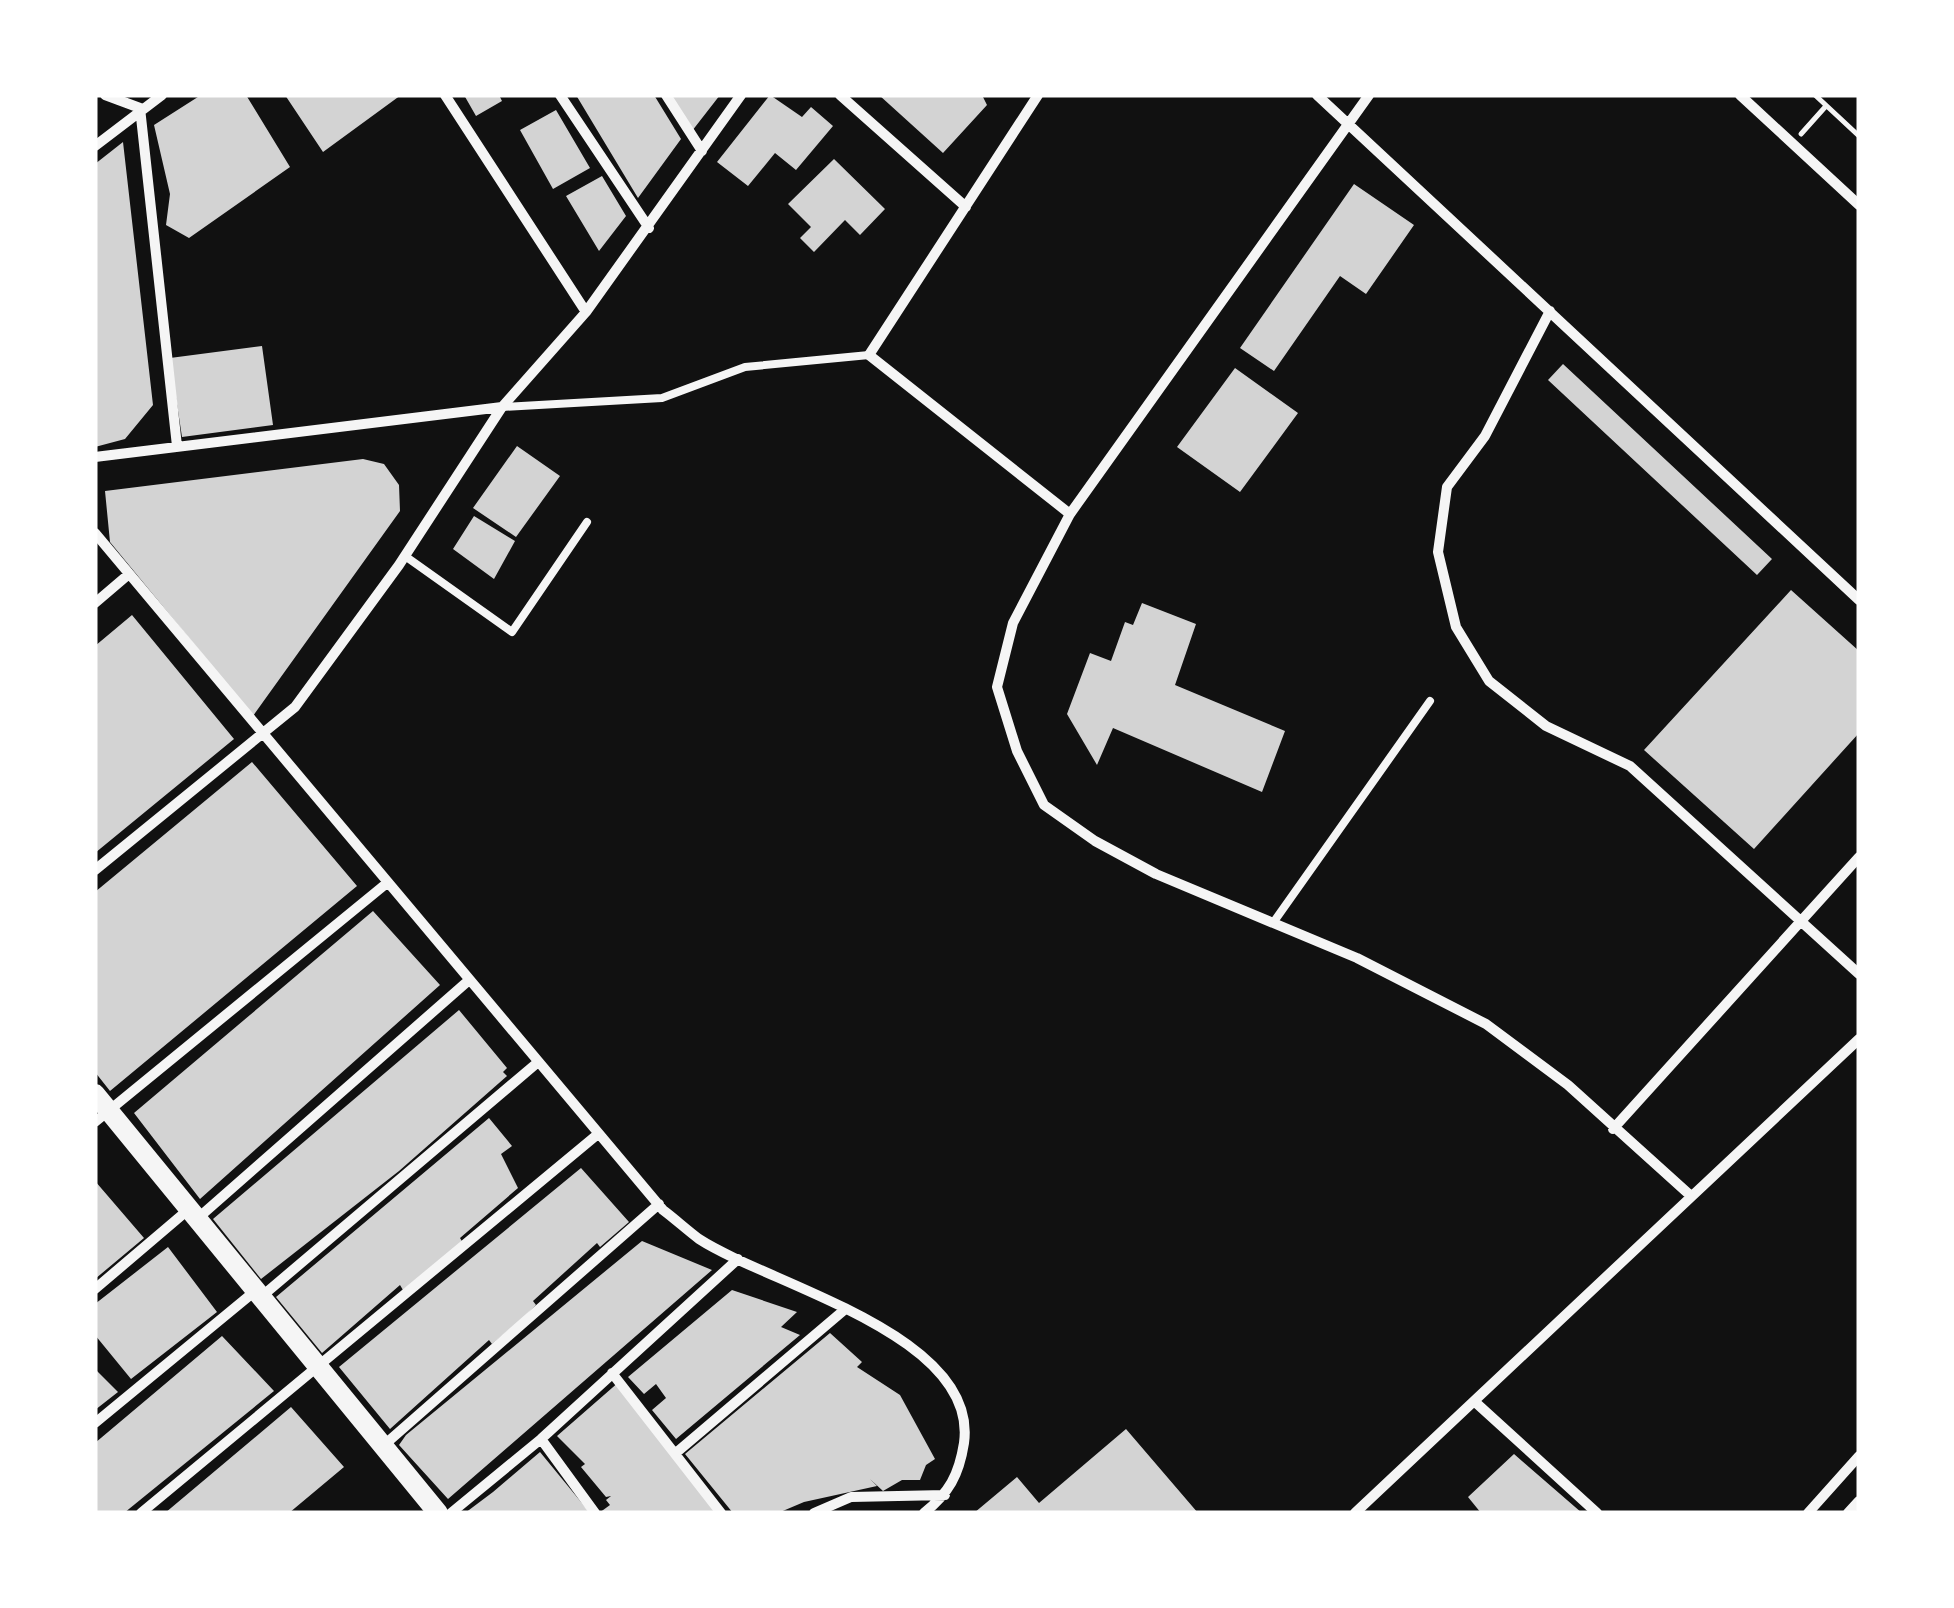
<svg xmlns="http://www.w3.org/2000/svg" width="1954" height="1608" font-family="Signika,sans-serif">
  <style>
    .building { fill: #d3d3d3 }
    .lines { fill: none; stroke-linecap: round; stroke-linejoin: round }
    .path { stroke: #f5f5f5; stroke-width: 5 }
    .service { stroke: #f5f5f5; stroke-width: 8 }
    .minor { stroke: #f5f5f5; stroke-width: 10 }
    .secondary { stroke: #f5f5f5; stroke-width: 20 }
  </style>
  <rect width="100%" height="100%" fill="#111"/>
  <path class="building" d="M 201,95 L 246,95 L 290,167 L 189,238 L 166,225 L 170,194 L 154,125 Z
    M 285,95 L 401,95 L 323,152 Z
    M 464,95 L 499,95 L 502,101 L 476,116 Z
    M 576,95 L 654,95 L 681,139 L 638,198 Z
    M 669,95 L 720,95 L 692,131 Z
    M 770,95 L 802,117 L 811,107 L 833,126 L 796,170 L 775,153 L 748,186 L 717,162 Z
    M 879,95 L 982,95 L 987,105 L 943,153 Z
    M 556,110 L 590,168 L 553,189 L 520,130 Z
    M 123,142 L 153,405 L 125,439 L 95,447 L 95,164 Z
    M 834,159 L 885,209 L 860,235 L 845,220 L 814,252 L 800,238 L 811,227 L 788,204 Z
    M 602,176 L 626,216 L 599,251 L 566,196 Z
    M 1354,184 L 1414,225 L 1366,294 L 1340,276 L 1274,371 L 1240,348 Z
    M 262,346 L 273,425 L 182,437 L 170,358 Z
    M 1563,364 L 1772,559 L 1757,575 L 1548,380 Z
    M 1235,368 L 1298,413 L 1240,492 L 1177,447 Z
    M 517,446 L 560,476 L 516,537 L 473,508 Z
    M 363,459 L 384,464 L 399,485 L 400,511 L 253,716 L 110,542 L 105,491 Z
    M 474,516 L 515,541 L 494,579 L 453,549 Z
    M 1791,590 L 1859,651 L 1859,733 L 1754,849 L 1644,750 Z
    M 1142,603 L 1196,624 L 1175,685 L 1285,731 L 1262,792 L 1113,728 L 1097,765 L 1067,714 L 1090,653 L 1111,661 L 1125,622 L 1133,625 Z
    M 132,615 L 234,739 L 95,853 L 95,646 Z
    M 252,762 L 357,886 L 110,1091 L 95,1072 L 95,892 Z
    M 373,911 L 440,985 L 200,1199 L 134,1113 Z
    M 459,1010 L 507,1068 L 503,1072 L 507,1076 L 399,1171 L 261,1279 L 213,1219 Z
    M 489,1118 L 512,1146 L 501,1154 L 518,1188 L 460,1238 L 463,1243 L 403,1290 L 400,1285 L 322,1353 L 276,1297 Z
    M 581,1168 L 629,1222 L 600,1247 L 597,1243 L 533,1301 L 536,1305 L 522,1319 L 492,1344 L 489,1340 L 390,1429 L 339,1367 Z
    M 95,1181 L 144,1238 L 95,1279 Z
    M 642,1241 L 712,1270 L 448,1499 L 399,1445 L 406,1435 Z
    M 168,1247 L 217,1312 L 131,1379 L 95,1335 L 95,1304 Z
    M 732,1290 L 797,1312 L 781,1327 L 800,1335 L 676,1439 L 652,1410 L 666,1398 L 656,1384 L 644,1394 L 628,1377 Z
    M 830,1333 L 862,1362 L 857,1367 L 900,1395 L 935,1459 L 926,1465 L 920,1480 L 902,1480 L 883,1491 L 870,1479 L 877,1486 L 804,1502 L 778,1513 L 733,1513 L 685,1454 Z
    M 222,1336 L 274,1391 L 124,1513 L 95,1513 L 95,1443 Z
    M 95,1369 L 118,1392 L 95,1410 Z
    M 620,1381 L 718,1513 L 599,1513 L 610,1505 L 606,1500 L 611,1496 L 606,1497 L 581,1467 L 585,1464 L 557,1436 Z
    M 291,1407 L 344,1467 L 289,1513 L 165,1513 Z
    M 1126,1429 L 1198,1513 L 974,1513 L 1017,1477 L 1039,1503 Z
    M 540,1452 L 590,1513 L 465,1513 L 493,1492 Z
    M 1514,1454 L 1582,1513 L 1481,1513 L 1468,1497 Z"/>
  <g class="lines">
    <path class="path" d="M 1815,95 L 1859,136
      M 1801,134 L 1826,106"/>
    <path class="service" d="M 502,407 L 662,398 L 745,367 L 869,355
      M 405,556 L 512,632 L 587,522
      M 1273,923 L 1430,701"/>
    <path class="minor" d="M 105,95 L 140,108 L 177,446
      M 445,95 L 586,312
      M 560,95 L 649,228
      M 666,95 L 702,151
      M 840,95 L 966,207
      M 1038,95 L 869,355 L 1070,514
      M 1317,95 L 1859,600
      M 1369,95 L 1070,514 L 1013,623 L 997,687 L 1017,751 L 1044,805 L 1095,841 L 1156,874 L 1357,958 L 1486,1024 L 1568,1085 L 1691,1196
      M 1740,95 L 1859,205
      M 95,146 L 162,95
      M 1550,311 L 1485,436 L 1447,487 L 1438,552 L 1456,627 L 1489,681 L 1546,726 L 1630,766 L 1859,974
      M 95,457 L 502,407
      M 95,533 L 663,1210 C 675,1219 687,1230 699,1239 C 770,1285 979,1335 964,1443 C 959,1475 949,1493 924,1513
      M 95,603 L 129,574
      M 95,870 L 295,707 L 399,565 L 502,407 L 586,312 L 741,95
      M 95,1122 L 387,883
      M 1613,1129 L 1859,857
      M 197,1219 L 468,981
      M 95,1289 L 189,1209
      M 261,1297 L 537,1063
      M 612,1373 L 721,1513
      M 1474,1401 L 1597,1513
      M 95,1423 L 255,1291
      M 541,1439 L 595,1513
      M 383,1446 L 659,1204
      M 677,1452 L 843,1311
      M 141,1513 L 598,1134
      M 451,1513 L 541,1439 L 738,1259
      M 814,1513 L 851,1497 L 945,1495
      M 1355,1513 L 1859,1039
      M 1808,1513 L 1859,1456
      M 1848,1513 L 1859,1501"/>
    <path class="secondary" d="M 95,1094 L 438,1513"/>
  </g>
  <rect width="1954" height="1608" fill="none" stroke="#ffffff" stroke-width="195"/>
</svg>
